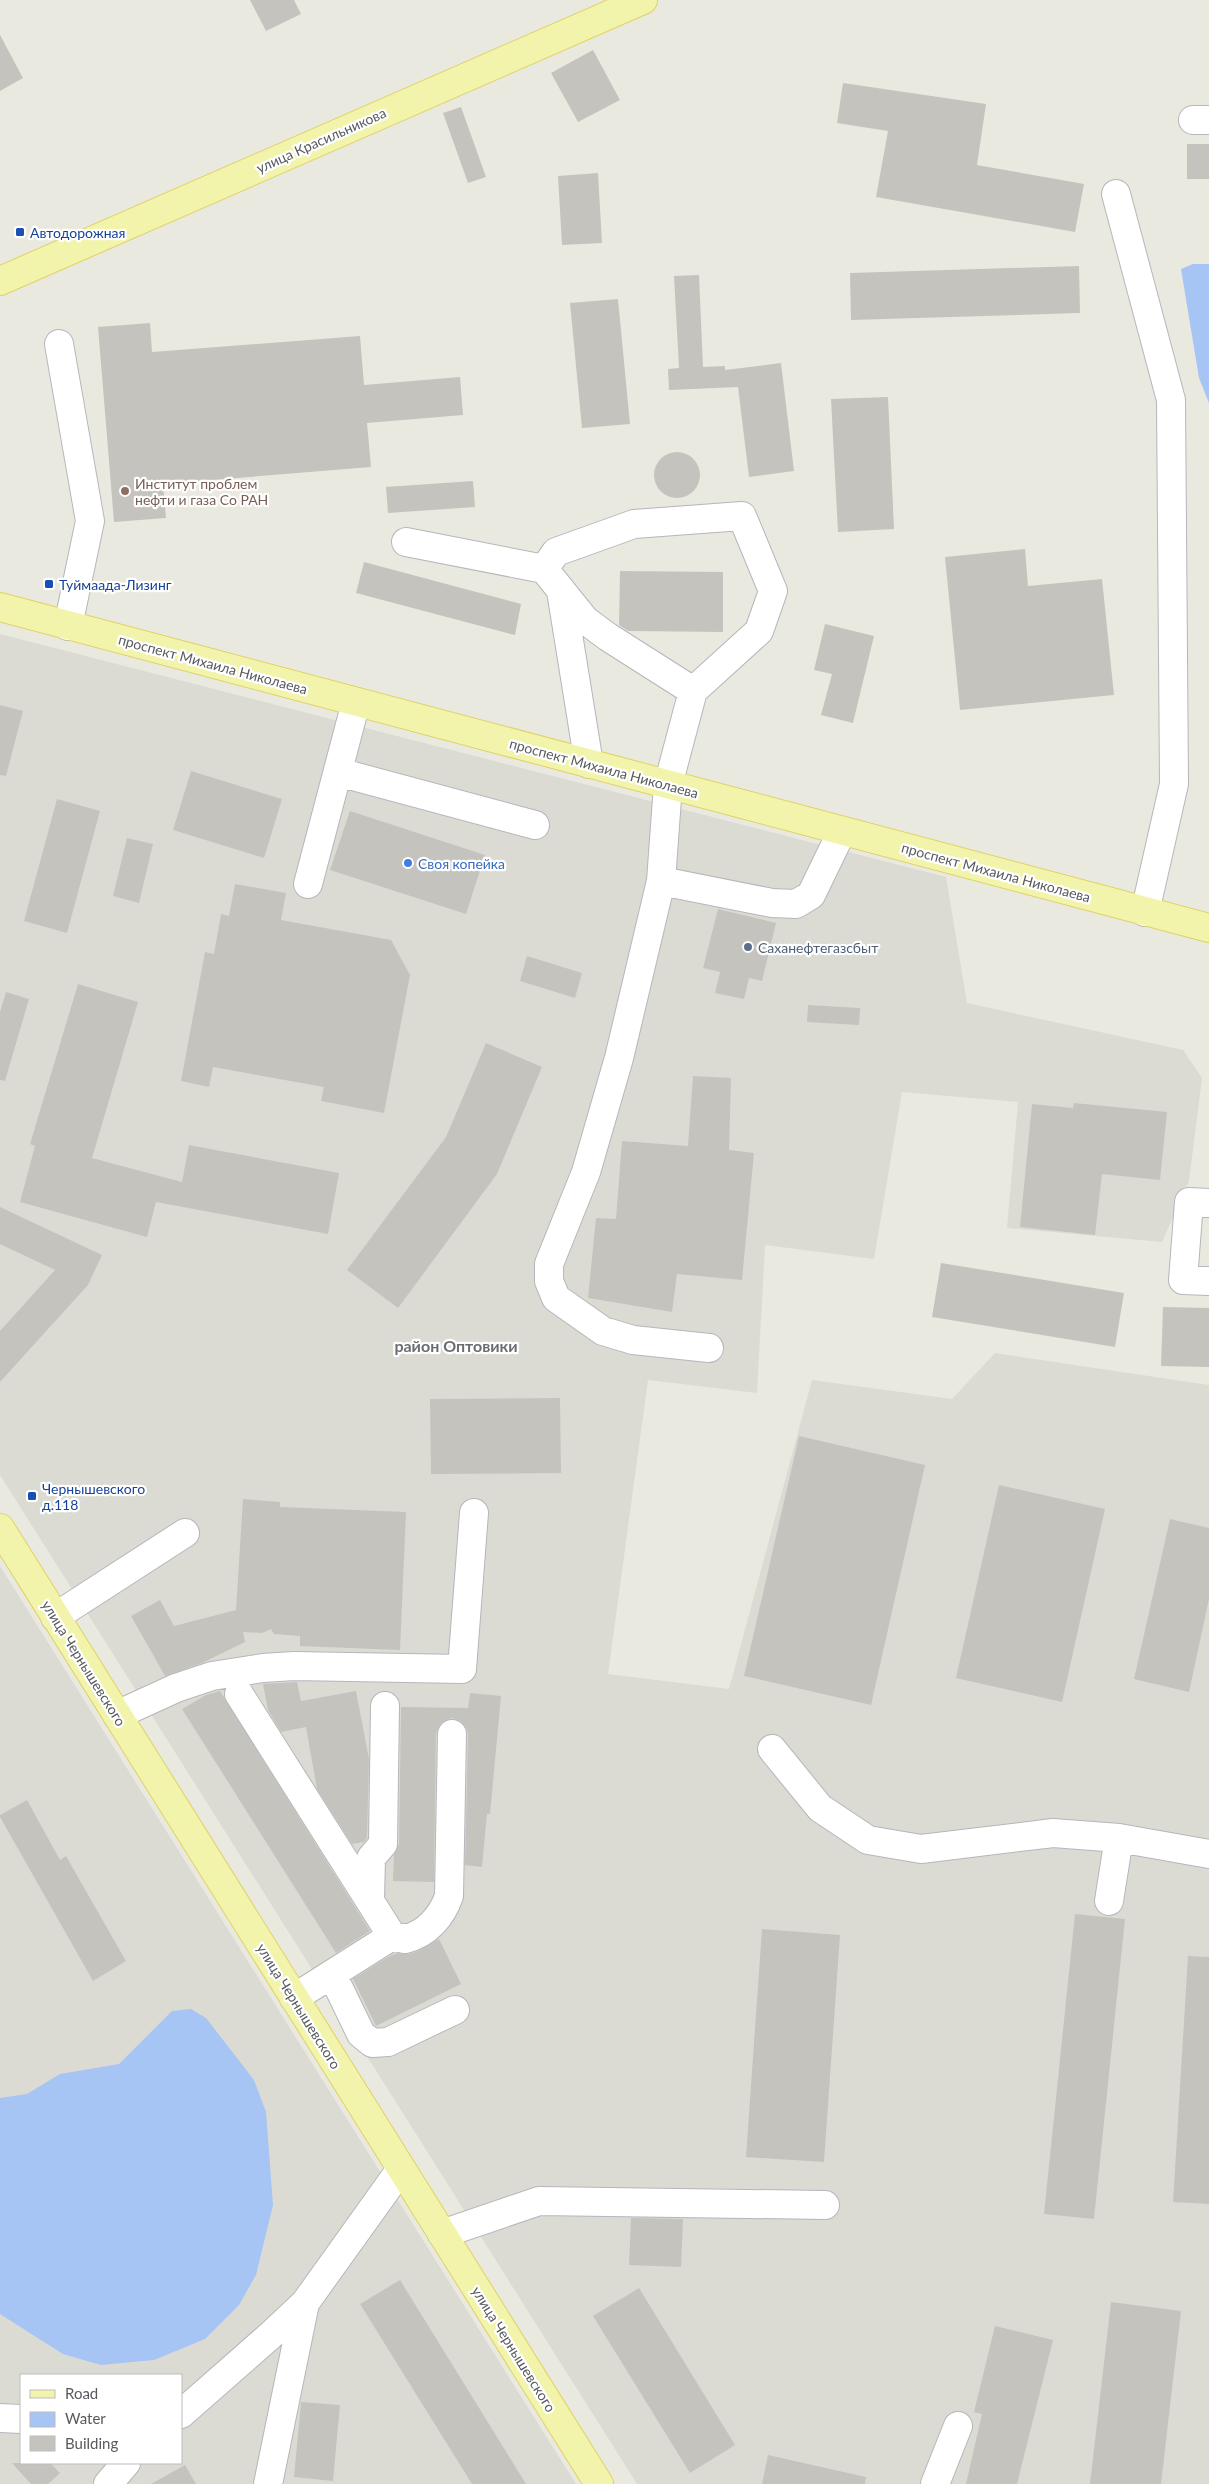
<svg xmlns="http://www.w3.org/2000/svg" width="1209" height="2484" font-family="Lato,sans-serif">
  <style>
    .industrial { fill: #dbdbd4; fill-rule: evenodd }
    .water { fill: #a6c4f4 }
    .building { fill: #c5c3bd }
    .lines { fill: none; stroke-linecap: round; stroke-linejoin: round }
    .minor-casing { stroke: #b6b6bb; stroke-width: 30 }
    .major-casing { stroke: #dfd264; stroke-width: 30 }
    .minor { stroke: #fff; stroke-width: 28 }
    .major { stroke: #f3f4ab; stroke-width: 28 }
    .transit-dot { fill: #1a4fb4; stroke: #fff; stroke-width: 2 }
    .education-dot { fill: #8d6e63; stroke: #fff; stroke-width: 2 }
    .shop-dot { fill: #3f7fe0; stroke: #fff; stroke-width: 2 }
    .service-dot { fill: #5c6f8a; stroke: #fff; stroke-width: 2 }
    .labels { text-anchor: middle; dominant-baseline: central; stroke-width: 4.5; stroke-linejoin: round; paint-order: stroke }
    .street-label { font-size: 14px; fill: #595a5f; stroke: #fff }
    .transit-label { font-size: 14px; fill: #164399; stroke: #fff; text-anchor: start }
    .education-label { font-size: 14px; fill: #785e54; stroke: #fff; text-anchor: start }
    .shop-label { font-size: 14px; fill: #366cbe; stroke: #fff; text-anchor: start }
    .service-label { font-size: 14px; fill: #4e5e75; stroke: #fff; text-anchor: start }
    .quarter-label { font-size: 16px; font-weight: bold; fill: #6a6c71; stroke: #fff }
  </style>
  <rect width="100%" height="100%" fill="#eae9e0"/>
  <path class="industrial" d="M 0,634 L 946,877 L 967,1003 L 1183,1050 L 1202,1078 L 1189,1181 L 1162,1242 L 1007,1228 L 1018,1102 L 902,1092 L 874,1259 L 765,1245 L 757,1393 L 648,1380 L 608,1674 L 729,1689 L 812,1380 L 952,1399 L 995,1353 L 1209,1385 L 1209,2484 L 637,2484 L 0,1475 Z
    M 0,1566 L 576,2484 L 0,2484 ZM 21,2375 L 181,2375 L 181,2463 L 21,2463 Z"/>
  <path class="water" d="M 1193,264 L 1209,264 L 1209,403 L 1199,378 L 1181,269 Z
    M 191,2009 L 206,2018 L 254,2080 L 266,2112 L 273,2205 L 256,2275 L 239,2305 L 205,2339 L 154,2360 L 101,2365 L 63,2354 L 0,2314 L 0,2098 L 27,2094 L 60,2074 L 119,2064 L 172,2011 Z"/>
  <path class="building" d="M 250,0 L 294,0 L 301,14 L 266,31 Z
    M 0,35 L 23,78 L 0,91 Z
    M 593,50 L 620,100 L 578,122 L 551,73 Z
    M 843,83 L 986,104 L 977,165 L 1084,184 L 1075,232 L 876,197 L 888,131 L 837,123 Z
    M 461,107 L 486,177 L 468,183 L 443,113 Z
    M 1187,144 L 1209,144 L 1209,179 L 1187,179 Z
    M 598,173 L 602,243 L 562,245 L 558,176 Z
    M 1079,266 L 1080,313 L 851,320 L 850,273 Z
    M 699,275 L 703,367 L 725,366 L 725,370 L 781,363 L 794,471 L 749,477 L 738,387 L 669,390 L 668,369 L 679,368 L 674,276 Z
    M 618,299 L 630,424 L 582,428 L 570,303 Z
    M 150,323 L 152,352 L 360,336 L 364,385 L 460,377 L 463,415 L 367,423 L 371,467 L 163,484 L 166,518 L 114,522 L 98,327 Z
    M 888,397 L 894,529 L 838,532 L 831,399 Z
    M654 475a23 23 0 1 1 46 0a23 23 0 1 1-46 0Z
    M 473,481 L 475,507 L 388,513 L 386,487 Z
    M 1025,549 L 1028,586 L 1102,579 L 1114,695 L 960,710 L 945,557 Z
    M 364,562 L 521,604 L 515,635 L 356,593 Z
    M 620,571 L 723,572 L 723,632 L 628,631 L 619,625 Z
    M 825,624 L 874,636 L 853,723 L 821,715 L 832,674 L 814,670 Z
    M 0,705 L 23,711 L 6,776 L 0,775 Z
    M 191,771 L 282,799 L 264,858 L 173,830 Z
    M 57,799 L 100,811 L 67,933 L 24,921 Z
    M 350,811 L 485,855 L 466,914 L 330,870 Z
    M 127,838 L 153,844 L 139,903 L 113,896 Z
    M 235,884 L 286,893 L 281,920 L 391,940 L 410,975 L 384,1113 L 321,1101 L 324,1087 L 213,1067 L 209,1087 L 181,1081 L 205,952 L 214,954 L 221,914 L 229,916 Z
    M 718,909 L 776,923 L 762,981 L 749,978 L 744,999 L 715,993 L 720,972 L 703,968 Z
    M 527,956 L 582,973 L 575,998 L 520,981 Z
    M 78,984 L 138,1002 L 92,1158 L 182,1182 L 189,1145 L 339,1173 L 328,1234 L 156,1202 L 147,1237 L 20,1202 L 35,1146 L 30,1144 Z
    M 6,992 L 29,999 L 5,1081 L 0,1080 L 0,1012 Z
    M 808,1005 L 860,1008 L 859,1025 L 807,1022 Z
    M 486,1043 L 542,1067 L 497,1174 L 398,1308 L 347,1270 L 446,1137 Z
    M 693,1076 L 731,1078 L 729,1150 L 754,1153 L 742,1280 L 677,1274 L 672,1312 L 588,1298 L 596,1218 L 616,1219 L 622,1141 L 688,1146 Z
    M 1074,1103 L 1167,1112 L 1160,1180 L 1102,1174 L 1095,1235 L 1020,1227 L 1032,1104 L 1073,1108 Z
    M 0,1207 L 102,1255 L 88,1285 L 0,1382 L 0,1331 L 55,1270 L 0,1244 Z
    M 941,1263 L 1124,1293 L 1115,1347 L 932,1317 Z
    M 1163,1307 L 1209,1308 L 1209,1367 L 1161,1366 Z
    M 560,1398 L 561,1473 L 431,1474 L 430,1399 Z
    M 799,1436 L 925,1465 L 871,1705 L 744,1676 Z
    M 999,1485 L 1105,1509 L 1062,1702 L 956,1678 Z
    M 243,1499 L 280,1502 L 280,1507 L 406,1512 L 400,1650 L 300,1646 L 300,1636 L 274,1634 L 271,1629 L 262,1633 L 243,1632 L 245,1642 L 202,1663 L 165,1676 L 131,1616 L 160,1600 L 174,1626 L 236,1610 Z
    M 1170,1519 L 1209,1528 L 1209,1599 L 1189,1692 L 1134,1679 Z
    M 297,1682 L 301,1701 L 356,1691 L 369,1759 L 367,1838 L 364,1842 L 352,1844 L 317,1789 L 306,1727 L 281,1732 L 268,1710 L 263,1684 Z
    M 220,1691 L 370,1931 L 336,1953 L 182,1709 L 206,1695 Z
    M 470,1693 L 501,1696 L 490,1814 L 487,1814 L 482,1867 L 465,1865 L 468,1734 L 466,1727 L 460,1721 L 452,1718 L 444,1721 L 439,1726 L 436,1734 L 434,1882 L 393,1881 L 394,1855 L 399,1844 L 401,1707 L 468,1708 Z
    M 27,1800 L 60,1860 L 66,1856 L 126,1961 L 93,1981 L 0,1817 L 0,1815 Z
    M 1075,1914 L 1125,1919 L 1094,2219 L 1044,2214 Z
    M 762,1929 L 840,1935 L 824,2162 L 746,2157 Z
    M 439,1939 L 461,1984 L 376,2026 L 353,1979 L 388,1957 L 397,1953 L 409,1954 L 418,1951 Z
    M 1188,1956 L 1209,1957 L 1209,2204 L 1173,2202 Z
    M 631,2218 L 683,2219 L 681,2267 L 629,2265 Z
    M 400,2280 L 526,2484 L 472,2484 L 360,2304 Z
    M 639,2288 L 735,2445 L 690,2473 L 593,2316 Z
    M 1111,2302 L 1181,2311 L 1161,2484 L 1090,2484 Z
    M 995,2326 L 1053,2340 L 1017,2484 L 966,2484 L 982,2414 L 974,2412 Z
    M 301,2402 L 340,2405 L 333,2481 L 294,2477 Z
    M 768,2455 L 866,2477 L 865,2484 L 762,2484 Z
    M 12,2463 L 50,2463 L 60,2473 L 48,2484 L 31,2484 Z
    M 185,2465 L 196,2484 L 151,2484 Z"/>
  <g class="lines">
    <defs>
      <path id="minor" d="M 1193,120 L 1209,120
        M 1116,194 L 1171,400 L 1174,784 L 1145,912
        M 59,344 L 90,521 L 68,626
        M 406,542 L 544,569
        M 561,591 L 589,764
        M 693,691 L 759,631 L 773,591 L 742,516 L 634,524 L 556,552 L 544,569 L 585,620 L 608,637 L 693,691 L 668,785 L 661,881 L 772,903 L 796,904 L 811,895 L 842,831
        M 338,772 L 535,825
        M 661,881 L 619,1058 L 586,1172 L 549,1264 L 549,1281 L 556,1298 L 603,1331 L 633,1340 L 709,1348
        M 308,884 L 356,702
        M 1209,1203 L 1189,1202 L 1183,1280 L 1209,1281
        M 55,1617 L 185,1533
        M 239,1694 L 392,1936 L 294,1998
        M 117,1715 L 176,1688 L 212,1676 L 263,1668 L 294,1666 L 462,1669 L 474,1513
        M 772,1749 L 820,1808 L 868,1840 L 921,1849 L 1053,1833 L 1119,1838 L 1209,1854
        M 370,1900 L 371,1858 L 383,1844 L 385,1706
        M 1109,1901 L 1119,1838
        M 392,1936 L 405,1939 C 427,1934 442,1916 449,1896 L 452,1734
        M 332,1974 L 361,2034 L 372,2043 L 388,2042 L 455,2010
        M 442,2234 L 539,2201 L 825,2205
        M 181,2414 L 272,2334 L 305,2303 L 401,2169
        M 0,2418 L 21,2419
        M 108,2484 L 126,2463
        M 268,2484 L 305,2303
        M 935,2484 L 958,2426"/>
      <path id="major" d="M 0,281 L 643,0
        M 0,607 L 1209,928
        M 0,1528 L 599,2484"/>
    </defs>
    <use href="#minor" class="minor-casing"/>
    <use href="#major" class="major-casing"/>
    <use href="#minor" class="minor"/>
    <use href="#major" class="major"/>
  </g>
  <g class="transit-dot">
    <rect x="15" y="227" width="10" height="10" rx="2.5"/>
    <rect x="44" y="579" width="10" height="10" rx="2.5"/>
    <rect x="27" y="1491" width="10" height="10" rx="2.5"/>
  </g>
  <circle class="education-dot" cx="125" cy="491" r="5"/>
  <circle class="shop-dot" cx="408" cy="863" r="5"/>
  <circle class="service-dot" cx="748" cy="947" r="5"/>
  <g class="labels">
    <g class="street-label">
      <text transform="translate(321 140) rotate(-24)">улица Красильникова</text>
      <text transform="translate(213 664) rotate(15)">проспект Михаила Николаева</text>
      <text transform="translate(604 768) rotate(15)">проспект Михаила Николаева</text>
      <text transform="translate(996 872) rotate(15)">проспект Михаила Николаева</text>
      <text transform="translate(84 1663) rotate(58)">улица Чернышевского</text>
      <text transform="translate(299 2006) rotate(58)">улица Чернышевского</text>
      <text transform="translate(514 2349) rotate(58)">улица Чернышевского</text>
    </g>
    <g class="transit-label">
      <text x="30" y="232">Автодорожная</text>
      <text x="59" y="584">Туймаада-Лизинг</text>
      <text x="42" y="1488">Чернышевского<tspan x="42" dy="16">д.118</tspan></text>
    </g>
    <g class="education-label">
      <text x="135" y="483">Институт проблем<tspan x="135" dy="16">нефти и газа Со РАН</tspan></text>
    </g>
    <g class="shop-label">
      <text x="418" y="863">Своя копейка</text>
    </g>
    <g class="service-label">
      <text x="758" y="947">Саханефтегазсбыт</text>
    </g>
    <g class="quarter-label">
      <text x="456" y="1345">район Оптовики</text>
    </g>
  </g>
  <rect x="20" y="2374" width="162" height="90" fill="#ffffff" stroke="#bdbdbf"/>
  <rect x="30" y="2390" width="25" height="8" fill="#f3f4ab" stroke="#bdbdbf"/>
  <text x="65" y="2399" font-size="15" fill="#595a5f">Road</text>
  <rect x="30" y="2412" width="25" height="15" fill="#a6c4f4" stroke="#bdbdbf"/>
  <text x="65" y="2424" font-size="15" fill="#595a5f">Water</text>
  <rect x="30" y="2436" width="25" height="15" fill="#c5c3bd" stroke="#bdbdbf"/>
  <text x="65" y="2449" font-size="15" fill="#595a5f">Building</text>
</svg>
